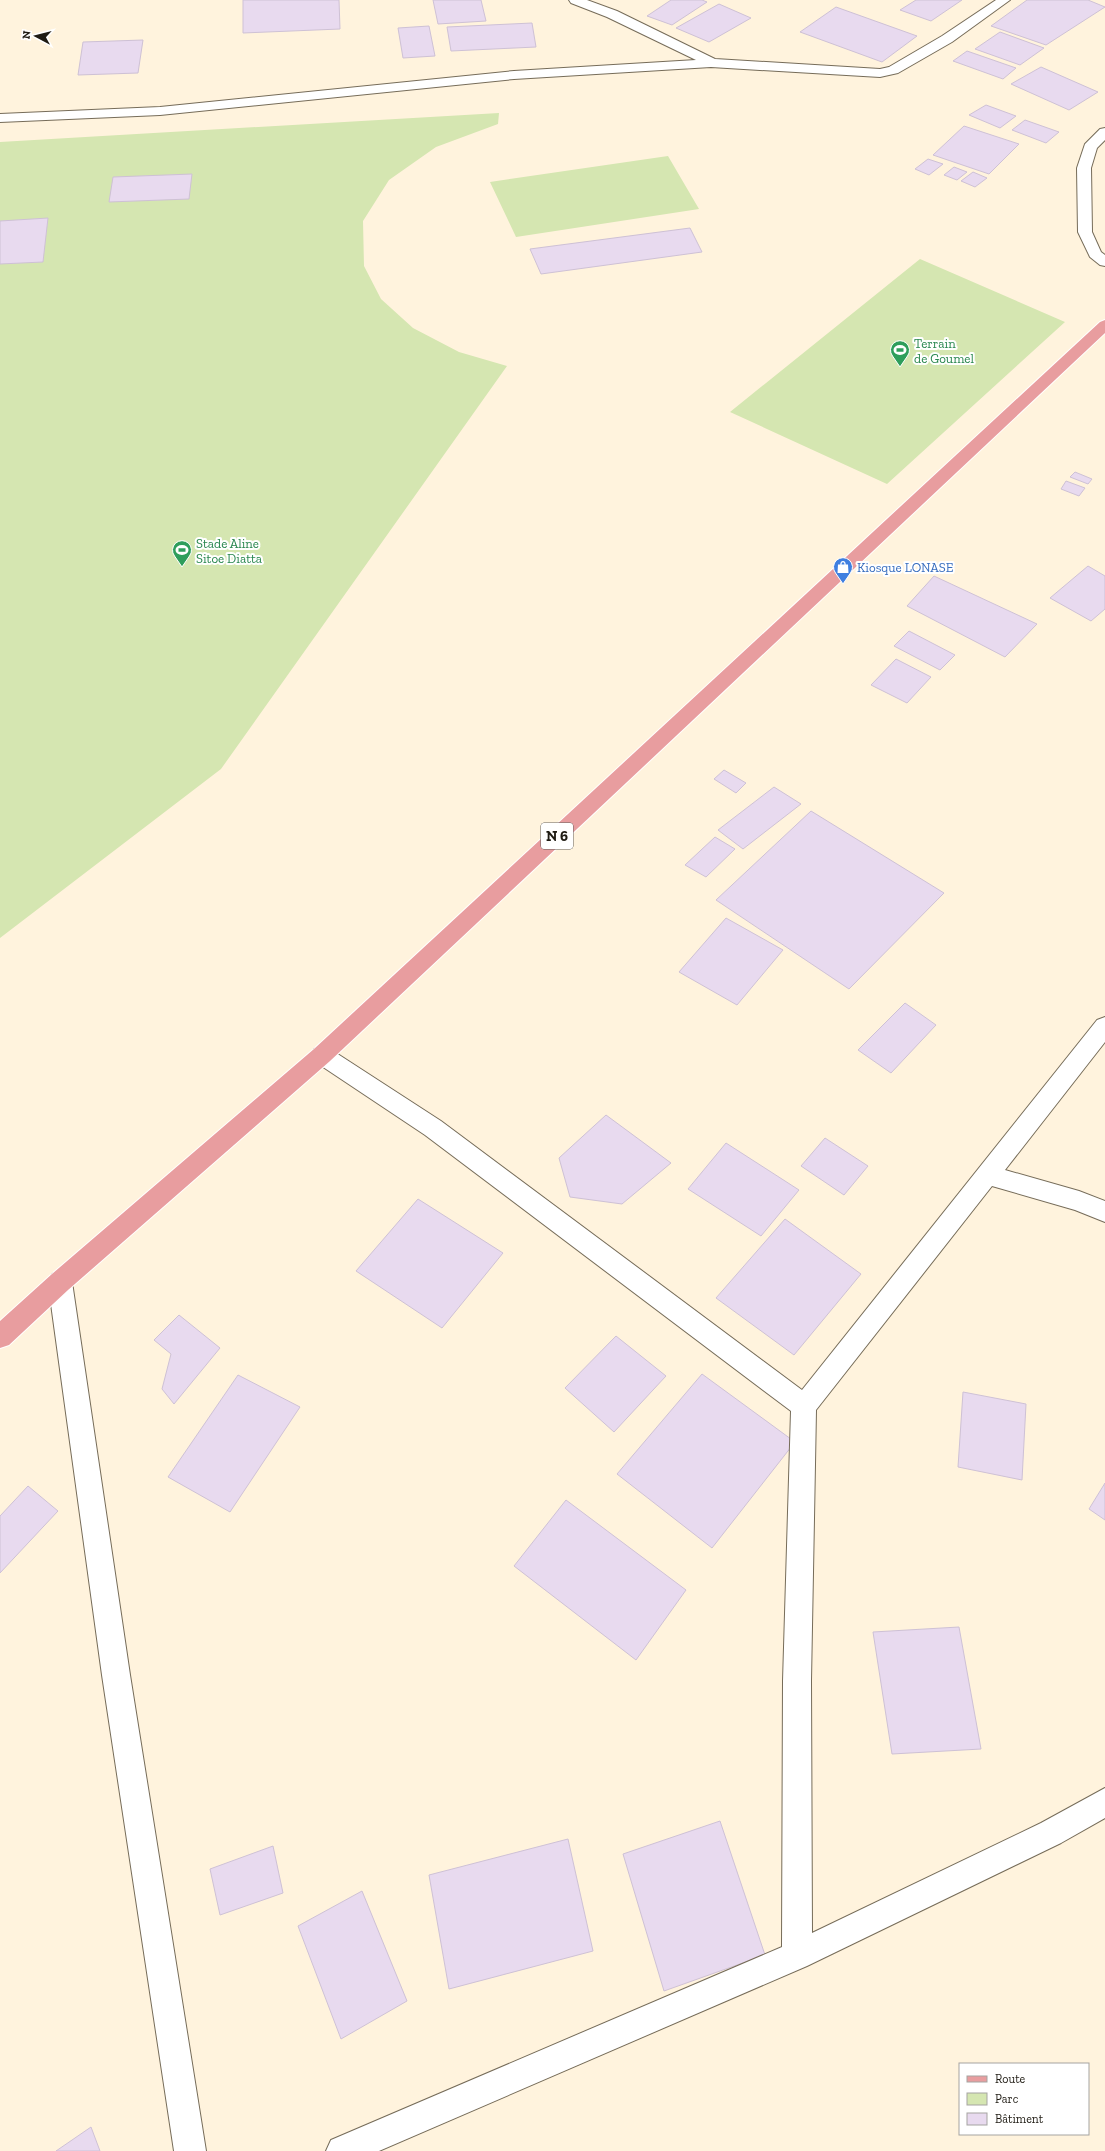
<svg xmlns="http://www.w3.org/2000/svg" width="1105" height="2151" font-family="'Zilla Slab',serif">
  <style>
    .green { fill: #d5e6b1 }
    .building { fill: #e8daef; stroke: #cec1d5 }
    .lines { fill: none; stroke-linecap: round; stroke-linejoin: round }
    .street-casing { stroke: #766c59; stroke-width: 2 }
    .primary-casing { stroke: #fff; stroke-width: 2 }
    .street { fill: #fff; fill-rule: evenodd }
    .primary { fill: #e89d9f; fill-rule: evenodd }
    .labels { text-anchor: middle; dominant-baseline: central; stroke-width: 4; stroke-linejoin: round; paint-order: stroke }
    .far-leisure-label { font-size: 13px; fill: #27864d; stroke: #fff; text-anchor: start }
    .far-shop-label { font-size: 13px; fill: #366cbe; stroke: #fff; text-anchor: start }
    .shield { fill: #fff; stroke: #625f5a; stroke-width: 1 }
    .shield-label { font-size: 15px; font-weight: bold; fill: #1f1b13 }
  </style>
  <rect width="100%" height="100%" fill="#fff3dd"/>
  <path class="green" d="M 499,113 L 498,124 L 436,147 L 389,180 L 363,221 L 364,266 L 381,299 L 413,328 L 459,352 L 507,366 L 221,769 L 0,938 L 0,142 Z
    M 668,156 L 699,209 L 516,237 L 490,182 Z
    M 920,259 L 1065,322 L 887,484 L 730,412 Z"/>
  <path class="building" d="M 243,0 L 339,0 L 340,29 L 243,33 Z
    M 433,0 L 481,0 L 486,21 L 438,24 Z
    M 671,0 L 702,0 L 707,2 L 672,25 L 647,16 Z
    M 916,0 L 962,0 L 931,21 L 900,10 Z
    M 1027,0 L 1088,0 L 1105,7 L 1046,45 L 991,26 Z
    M 719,4 L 751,18 L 709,42 L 676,28 Z
    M 836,7 L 917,36 L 882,62 L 800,32 Z
    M 532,23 L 536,47 L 451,51 L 447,27 Z
    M 429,26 L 435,56 L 403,58 L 398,28 Z
    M 1000,32 L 1044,48 L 1020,65 L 975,49 Z
    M 143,40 L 138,73 L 78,75 L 83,42 Z
    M 967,51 L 1016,68 L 1003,79 L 953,61 Z
    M 1041,67 L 1098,92 L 1069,110 L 1011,84 Z
    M 986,105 L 1016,116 L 1000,128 L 969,115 Z
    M 1025,120 L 1059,132 L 1046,143 L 1012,130 Z
    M 964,126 L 1019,144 L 989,174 L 933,155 Z
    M 928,159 L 943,164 L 929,175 L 915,169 Z
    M 954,167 L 967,172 L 957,180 L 944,175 Z
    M 973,172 L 987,178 L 975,187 L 961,181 Z
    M 192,174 L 189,199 L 109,202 L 113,177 Z
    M 48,218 L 43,262 L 0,264 L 0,221 Z
    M 690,228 L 702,252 L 541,274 L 530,249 Z
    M 1075,472 L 1092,479 L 1088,484 L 1070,477 Z
    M 1066,481 L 1085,488 L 1079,496 L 1061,489 Z
    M 1088,566 L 1105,576 L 1105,609 L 1091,621 L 1050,598 Z
    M 934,576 L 1037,624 L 1005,657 L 907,606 Z
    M 909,631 L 955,655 L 940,670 L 894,646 Z
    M 896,659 L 931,677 L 907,703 L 871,685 Z
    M 724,770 L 746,783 L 736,793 L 714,779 Z
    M 774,787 L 801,804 L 743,849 L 718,830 Z
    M 811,811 L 944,893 L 849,989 L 716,900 Z
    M 715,837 L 735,849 L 706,877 L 685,865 Z
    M 726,918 L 783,950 L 737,1005 L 679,972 Z
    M 905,1003 L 936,1025 L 891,1073 L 858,1050 Z
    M 606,1115 L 671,1163 L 622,1204 L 570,1197 L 559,1158 Z
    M 825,1138 L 868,1166 L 844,1195 L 801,1166 Z
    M 726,1143 L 799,1190 L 761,1236 L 688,1189 Z
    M 418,1199 L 503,1253 L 442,1328 L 356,1271 Z
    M 785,1219 L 861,1274 L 794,1355 L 716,1298 Z
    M 179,1315 L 220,1348 L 174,1404 L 162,1389 L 171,1354 L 154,1340 Z
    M 616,1336 L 666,1376 L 614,1432 L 565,1388 Z
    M 702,1374 L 795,1442 L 712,1548 L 617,1474 Z
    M 238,1375 L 300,1407 L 230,1512 L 168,1477 Z
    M 963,1392 L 1026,1404 L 1022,1480 L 958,1467 Z
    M 1105,1483 L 1105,1520 L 1089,1509 Z
    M 28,1486 L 58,1511 L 0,1573 L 0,1516 Z
    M 566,1500 L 686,1590 L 636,1660 L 514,1566 Z
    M 959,1627 L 981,1749 L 892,1754 L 873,1632 Z
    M 720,1821 L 765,1955 L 664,1991 L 623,1854 Z
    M 568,1839 L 593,1951 L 449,1989 L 429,1875 Z
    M 273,1846 L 283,1893 L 220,1915 L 210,1869 Z
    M 362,1891 L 407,2001 L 341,2039 L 298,1926 Z
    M 91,2127 L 100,2151 L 56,2151 Z"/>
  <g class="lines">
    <defs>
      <path id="street" d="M 569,0 L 587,0 L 617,11 L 715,59 L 880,69 L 889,67 L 942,36 L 996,0 L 1010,0 L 952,42 L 898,73 L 880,77 L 711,67 L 514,79 L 160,115 L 0,122 L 0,114 L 160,107 L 514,71 L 696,60 L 607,17 L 571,3 Z
        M 1105,128 L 1105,140 L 1097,148 L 1091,168 L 1092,232 L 1101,252 L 1105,255 L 1105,266 L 1100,265 L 1090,257 L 1078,232 L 1077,168 L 1085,144 L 1100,129 Z
        M 1105,1017 L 1105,1042 L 1005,1170 L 1079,1191 L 1105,1201 L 1105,1222 L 1075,1210 L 992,1186 L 816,1410 L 811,1681 L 812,1933 L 1041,1823 L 1105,1788 L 1105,1818 L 1061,1843 L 807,1966 L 379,2151 L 326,2151 L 331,2140 L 782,1947 L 783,1681 L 791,1411 L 425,1135 L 314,1061 L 311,1055 L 314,1049 L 322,1046 L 330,1049 L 441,1121 L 802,1390 L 1097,1020 Z
        M 60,1271 L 68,1274 L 72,1282 L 130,1675 L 206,2151 L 174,2151 L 102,1675 L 48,1282 L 52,1274 Z"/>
      <path id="primary" d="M 1105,320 L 1105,333 L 330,1061 L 68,1290 L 9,1345 L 0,1348 L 0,1321 L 52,1274 L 314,1049 L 1100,322 Z"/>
    </defs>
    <use href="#street" class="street-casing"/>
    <use href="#primary" class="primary-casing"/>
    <use href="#street" class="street"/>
    <use href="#primary" class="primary"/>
  </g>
  <defs>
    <symbol id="stadium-pin" viewBox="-11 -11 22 30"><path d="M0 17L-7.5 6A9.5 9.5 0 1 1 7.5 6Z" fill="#2e9e5b" stroke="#fff"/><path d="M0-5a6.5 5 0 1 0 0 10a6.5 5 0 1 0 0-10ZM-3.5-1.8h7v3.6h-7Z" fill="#fff"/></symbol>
    <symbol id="shop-pin" viewBox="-11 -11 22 30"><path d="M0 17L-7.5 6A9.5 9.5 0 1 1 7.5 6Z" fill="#3f7fe0" stroke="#fff"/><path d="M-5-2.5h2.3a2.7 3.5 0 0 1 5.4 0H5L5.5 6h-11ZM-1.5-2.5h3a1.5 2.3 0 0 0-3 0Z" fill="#fff"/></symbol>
  </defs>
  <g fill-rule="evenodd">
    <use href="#stadium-pin" x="889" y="339" width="22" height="30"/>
    <use href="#stadium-pin" x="171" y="539" width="22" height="30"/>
    <use href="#shop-pin" x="832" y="556" width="22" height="30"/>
  </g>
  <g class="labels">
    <g class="far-leisure-label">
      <text x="914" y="343">Terrain<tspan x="914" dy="15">de Goumel</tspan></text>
      <text x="196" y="543">Stade Aline<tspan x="196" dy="15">Sitoe Diatta</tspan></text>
    </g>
    <g class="far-shop-label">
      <text x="857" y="567">Kiosque LONASE</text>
    </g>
    <rect class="shield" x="541" y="823" width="32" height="26" rx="3"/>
    <g class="shield-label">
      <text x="557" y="836">N 6</text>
    </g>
  </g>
  <rect x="959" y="2063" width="130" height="72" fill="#ffffff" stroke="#a5a4a1"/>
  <rect x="967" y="2076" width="20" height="6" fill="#e89d9f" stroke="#a5a4a1"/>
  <text x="995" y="2083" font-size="12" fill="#1f1b13">Route</text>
  <rect x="967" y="2093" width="20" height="12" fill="#d5e6b1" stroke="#a5a4a1"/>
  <text x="995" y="2103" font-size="12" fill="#1f1b13">Parc</text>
  <rect x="967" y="2113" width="20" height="12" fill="#e8daef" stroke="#a5a4a1"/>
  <text x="995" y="2123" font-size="12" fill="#1f1b13">Bâtiment</text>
  <g transform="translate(36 36) rotate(277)" stroke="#ffffff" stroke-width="3" paint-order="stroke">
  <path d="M0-3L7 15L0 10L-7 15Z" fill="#1f1b13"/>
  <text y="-6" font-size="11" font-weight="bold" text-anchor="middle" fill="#1f1b13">N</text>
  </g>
</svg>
